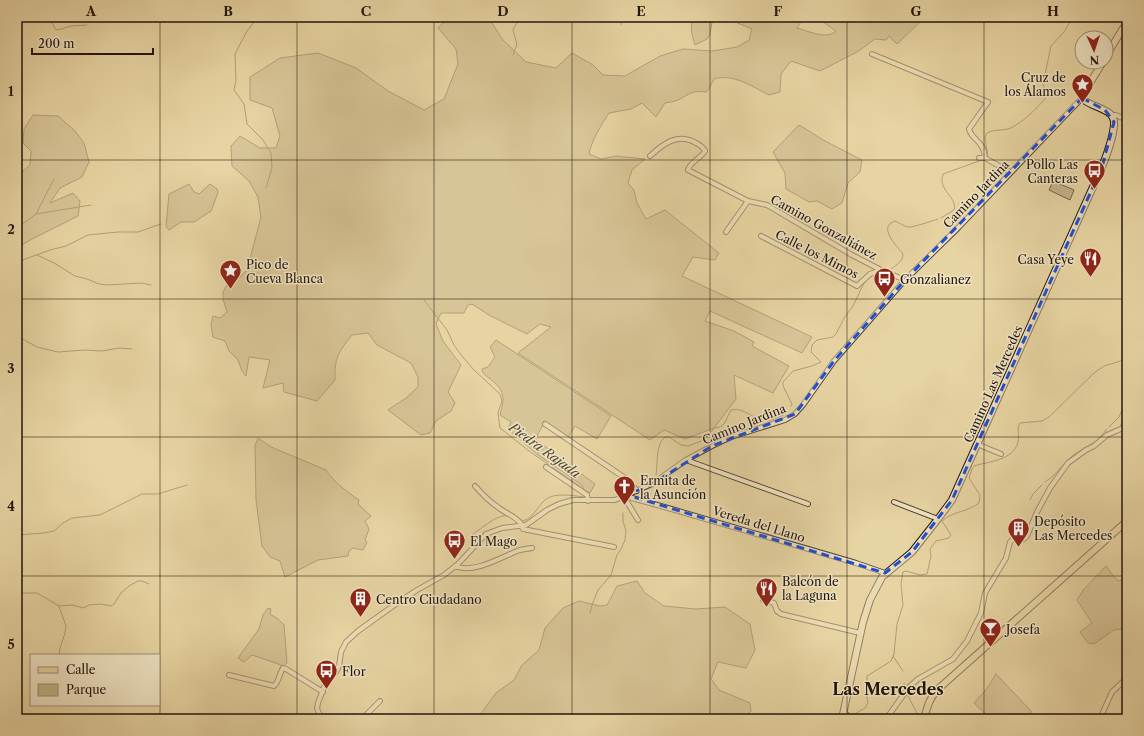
<svg xmlns="http://www.w3.org/2000/svg" width="1144" height="736" font-family="'Libre Caslon Text',serif">
  <style>
    .green { fill: #c5b389; stroke: #72644a }
    .lines { fill: none; stroke-linecap: round; stroke-linejoin: round }
    .stream { stroke: #6f6047; stroke-width: 1 }
    .street-casing { stroke: #524431; stroke-width: 6 }
    .secondary-casing { stroke: #20140b; stroke-width: 8 }
    .primary-casing { stroke: #20140b; stroke-width: 8 }
    .street { stroke: #efe3c3; stroke-width: 4 }
    .secondary { stroke: #efe3c3; stroke-width: 6 }
    .primary { stroke: #e7d4a3; stroke-width: 6 }
    .marked { fill: none; stroke: #1d4ed8; stroke-width: 3; stroke-dasharray: 8 5; stroke-linejoin: round }
    .grid { fill: none; stroke: #20140b; stroke-width: 1; stroke-opacity: 0.55 }
    .labels { text-anchor: middle; dominant-baseline: central; stroke-width: 3; stroke-linejoin: round; paint-order: stroke }
    .poi-label { font-size: 12px; fill: #20140b; stroke: #efe3c3; text-anchor: start }
    .street-label { font-size: 12px; fill: #20140b; stroke: #efe3c3 }
    .water-label { font-size: 13px; font-style: italic; fill: #544733; stroke: #efe3c3 }
    .district-label { font-size: 16px; font-weight: bold; fill: #20140b; stroke: #efe3c3 }
    .neatline { fill: none; stroke: #20140b; stroke-width: 1.5 }
    .grid-label { font-size: 13px; text-anchor: middle; font-weight: bold; fill: #20140b }
  </style>
  <rect width="100%" height="100%" fill="#e7d4a3"/>
  <filter id="stains"><feTurbulence type="fractalNoise" baseFrequency=".005" numOctaves="4"/><feColorMatrix values="0 0 0 0 .2 0 0 0 0 .09 0 0 0 0 .02 0 0 0 .5 -.17"/></filter>
  <radialGradient id="worn" r=".72"><stop offset=".6" stop-color="#630" stop-opacity="0"/><stop offset="1" stop-color="#630" stop-opacity=".3"/></radialGradient>
  <path class="green" d="M 450,17 L 488,17 L 503,40 L 526,62 L 556,68 L 572,53 L 593,65 L 603,75 L 625,76 L 660,56 L 683,49 L 712,51 L 737,47 L 749,40 L 752,29 L 726,18 L 728,17 L 804,17 L 797,28 C 808,31 827,40 836,31 L 816,17 L 925,17 L 897,44 L 889,36 L 886,40 L 875,39 L 857,52 L 820,71 L 791,61 L 781,74 L 780,92 L 769,95 C 753,87 733,73 714,79 L 709,89 L 706,92 C 692,90 690,94 678,100 C 674,102 669,102 665,103 L 656,117 L 642,103 L 631,109 L 609,113 C 601,126 592,139 589,154 L 601,159 L 616,156 L 645,159 L 632,170 L 628,183 L 634,190 L 637,203 L 646,219 L 665,210 L 719,253 L 715,260 L 693,257 L 682,276 L 812,337 L 802,353 L 710,311 L 705,321 L 734,331 L 754,342 L 752,346 L 789,366 L 773,393 L 734,375 L 736,399 L 714,428 L 685,439 L 664,430 L 650,440 L 518,353 L 551,327 L 540,324 L 527,334 L 489,315 L 472,304 L 468,305 L 464,313 L 441,313 L 436,324 L 443,341 L 461,365 L 448,392 L 455,403 L 451,411 L 436,421 L 430,433 L 421,435 L 388,410 L 406,398 L 418,387 L 418,377 L 411,363 L 377,345 L 368,333 L 352,335 C 339,351 334,358 335,380 L 317,401 L 284,392 L 283,383 L 263,388 L 270,360 L 249,357 L 246,376 L 242,371 L 238,360 L 229,351 L 225,341 L 213,337 L 211,325 L 213,316 L 220,318 L 227,312 L 223,299 L 223,292 L 228,283 L 238,279 L 247,270 L 261,217 L 258,197 L 249,181 L 232,166 L 231,146 L 240,136 L 260,148 L 276,148 L 280,136 L 272,108 L 250,100 L 250,77 L 280,58 L 318,53 L 356,68 L 388,91 L 424,110 L 444,99 L 458,64 L 456,49 L 438,28 Z
    M 694,17 L 713,17 L 710,34 L 707,39 L 695,45 C 692,35 689,26 694,17 Z
    M 33,115 L 58,116 L 75,131 L 84,143 L 89,162 L 82,177 L 60,188 L 50,203 L 73,193 L 80,201 L 78,216 L 32,239 L 17,248 L 17,171 L 21,173 L 30,165 L 31,151 L 23,143 L 24,129 Z
    M 799,125 L 825,141 L 862,160 L 860,172 L 848,183 L 842,203 L 832,209 L 817,201 L 809,202 L 786,189 L 785,173 L 773,152 Z
    M 1053,181 L 1074,190 L 1070,200 L 1049,190 Z
    M 189,184 L 194,192 L 199,194 L 210,184 L 217,189 L 218,193 L 211,211 L 194,222 L 181,222 L 169,230 L 166,226 L 169,194 Z
    M 496,340 L 611,416 L 597,439 L 575,426 L 568,437 L 545,422 L 535,439 L 595,484 L 590,493 L 584,490 L 582,485 L 538,455 L 508,429 L 511,422 L 500,415 C 505,397 505,390 489,378 C 485,375 483,374 482,369 L 488,367 L 495,357 L 490,347 Z
    M 258,438 L 271,447 L 326,470 C 334,482 347,492 359,500 L 358,504 L 371,516 L 365,521 L 369,529 L 365,540 L 367,542 L 363,550 L 353,548 L 349,551 L 348,556 L 318,560 L 285,577 L 280,561 L 270,557 L 262,546 L 256,500 L 255,446 Z
    M 1106,566 L 1114,577 L 1119,581 L 1127,578 L 1127,626 L 1123,629 L 1114,630 L 1094,644 L 1088,643 L 1080,632 L 1092,623 L 1077,600 L 1084,589 Z
    M 637,581 L 645,593 L 664,606 L 696,609 L 725,607 L 750,624 L 755,650 L 746,668 L 718,662 L 711,679 L 719,690 L 750,703 L 751,711 L 744,719 L 477,719 L 496,693 L 514,680 L 522,665 L 539,650 L 545,628 L 563,608 L 579,601 L 600,606 L 607,605 L 617,586 Z
    M 268,608 L 271,609 L 270,614 L 278,619 L 284,625 L 287,663 L 284,666 L 252,655 L 244,662 L 238,658 L 259,629 L 263,615 Z
    M 996,674 L 1031,711 L 1031,719 L 991,719 L 974,703 L 986,690 Z"/>
  <g class="lines">
    <path class="stream" d="M 48,17 L 50,18 L 55,29 L 58,30 L 71,26 L 87,25
      M 260,17 L 254,22 L 247,31 L 235,54 L 236,81 L 234,90 L 244,104 L 247,124 L 263,140 L 271,153 L 272,168 L 266,188
      M 621,17 L 621,25
      M 480,19 L 481,17
      M 513,55 L 517,44 L 513,30 L 520,17
      M 987,156 C 989,148 983,142 986,134 C 992,129 1000,131 1008,129 C 1019,126 1040,106 1047,96 L 1043,84 L 1051,46 L 1064,32 L 1073,17
      M 36,214 L 54,179
      M 941,218 L 954,210 C 958,197 937,190 943,174 L 982,160
      M 17,228 L 36,214 L 91,205
      M 37,255 L 54,263 L 75,276 L 87,279 L 99,284 L 107,285 L 142,283 L 151,285
      M 17,262 L 50,250 L 66,246 L 88,235 L 118,232 L 138,232 L 161,224
      M 891,269 C 896,265 903,262 903,254 C 897,246 877,227 895,221 C 899,223 904,226 908,227 C 911,228 932,221 938,219
      M 868,279 L 873,275 L 884,273
      M 424,300 L 447,330 L 454,345 L 462,356 L 474,370 L 500,394 L 502,401 L 498,413 L 500,428 L 529,451 L 581,487 L 582,490
      M 17,336 L 37,347 L 58,352 L 85,350 L 102,351 L 119,348 L 132,349
      M 791,406 L 792,404 L 783,386 L 783,382 L 793,371 L 812,366 L 821,362 L 811,352 L 812,345 L 817,340 L 833,337 L 836,334 L 844,318 L 853,306 L 865,281
      M 1109,427 L 1119,417 L 1127,399
      M 656,475 C 658,464 655,445 665,437 L 669,437 L 681,445 L 688,446 L 704,440 L 714,428 L 720,427 L 724,424 L 731,410 C 746,406 755,424 771,420 C 775,419 779,417 783,415
      M 1045,482 L 1052,477 L 1072,456 L 1098,440 L 1107,429
      M 594,498 L 608,498
      M 1030,500 L 1033,494 L 1042,485
      M 523,521 C 533,518 536,509 543,502 C 552,491 573,496 585,497
      M 17,535 L 44,533 L 54,531 L 63,523 L 72,518 L 100,515 L 142,494 L 158,494 L 187,485
      M 470,536 C 479,531 496,514 507,516 C 511,516 514,520 518,522
      M 17,593 L 37,593 L 59,606 L 66,626 L 65,633 L 60,648 L 59,655
      M 59,606 L 72,605 L 83,608 L 89,605 L 100,604 L 111,606 L 114,604 L 121,593 L 129,586 L 138,581 L 142,581 L 149,584
      M 590,613 L 592,605 L 598,590 L 611,575 L 617,555 L 621,549 L 625,540 L 626,531 L 623,521 L 623,513
      M 893,656 L 903,671
      M 904,690 L 904,683
      M 907,694 L 920,719
      M 853,715 L 865,708 L 868,703 L 866,693 L 867,676 L 891,661 L 894,654 L 897,624 L 903,605 L 901,584 L 903,572 L 906,571 L 920,575 L 927,574 L 931,556 L 930,549 L 936,541 L 949,538 L 951,535 L 942,521 C 953,511 968,512 979,503 L 980,495 L 969,478 L 972,469 L 974,466 C 989,461 1013,461 1018,442 C 1020,435 1016,430 1020,423 L 1042,421 L 1049,417 L 1094,373 L 1104,366 L 1127,359"/>
    <defs>
      <path id="street" d="M 872,54 L 988,102 L 969,129 C 972,141 984,140 985,158
        M 1112,116 L 1116,115 L 1127,120
        M 650,156 C 663,144 678,132 696,143 C 700,145 703,147 705,151 C 700,159 690,162 688,170 L 748,201 L 767,205 L 852,255 L 881,270 L 905,280
        M 979,158 L 985,158 L 1010,172
        M 726,232 L 748,201
        M 761,236 L 857,286 L 870,274 L 881,270
        M 545,424 L 628,480 L 637,491
        M 1123,428 L 1127,434
        M 977,444 L 1001,454
        M 686,460 L 808,504
        M 546,467 L 587,495 L 588,501
        M 475,486 C 482,494 490,502 499,508 C 507,514 517,517 522,525
        M 627,495 L 632,498 L 675,510 L 856,563 L 885,573
        M 624,497 L 638,520
        M 894,502 L 938,519
        M 521,525 L 523,529 L 614,547
        M 455,566 C 473,574 500,558 517,551 C 522,549 527,549 532,548
        M 763,600 L 774,603 L 777,611 L 781,614 L 860,633
        M 229,675 L 274,686 C 279,682 279,674 283,668 L 286,669 L 323,692
        M 322,719 L 317,709 L 318,703 L 326,682 L 336,672 L 339,666 L 341,652 L 346,642 L 358,631 L 393,606 L 417,590 L 444,575 L 458,564 L 486,534 L 502,528 L 526,525 L 547,510 L 559,504 L 573,500 L 615,500 L 652,484 L 686,460 L 712,446 L 731,437 L 785,420 L 795,414 L 803,405 L 834,361 L 905,280 L 958,228 L 1082,98
        M 362,719 L 380,701
        M 833,719 L 842,718
        M 886,719 L 909,687 L 918,679 L 953,659 L 967,641 L 981,613 L 985,593 L 1006,558 L 1010,542 L 1013,539 L 1024,539 L 1027,536 L 1037,512 L 1050,488 L 1068,463 L 1086,450 L 1094,446 L 1107,435 L 1123,428 L 1125,418 L 1127,414
        M 1102,719 L 1103,712 L 1112,692 L 1127,678"/>
      <path id="secondary" d="M 1106,56 L 1127,22
        M 844,716 L 846,715 L 849,718 L 854,719
        M 842,719 L 863,622 L 870,600 L 882,577 L 912,552 L 938,519 L 952,500 L 1102,167 C 1106,157 1115,132 1114,121 C 1113,116 1109,112 1104,110 C 1097,106 1087,104 1082,98 L 1083,94 L 1103,62"/>
      <path id="primary" d="M 924,719 C 927,708 929,699 937,690 L 1127,521"/>
    </defs>
    <use href="#street" class="street-casing"/>
    <use href="#secondary" class="secondary-casing"/>
    <use href="#primary" class="primary-casing"/>
    <use href="#street" class="street"/>
    <use href="#secondary" class="secondary"/>
    <use href="#primary" class="primary"/>
  </g>
  <path d="M0 0H1144V736H0ZM 1082,98 L 1105,110 L 1114,122 L 1102,167 L 952,500 L 912,552 L 885,573 L 627,495 L 652,484 L 712,446 L 795,414 L 834,361 L 905,280 Z" fill="#e7d4a3" fill-opacity=".55" fill-rule="evenodd"/>
  <path class="marked" d="M 1082,98 L 1105,110 L 1114,122 L 1102,167 L 952,500 L 912,552 L 885,573 L 627,495 L 652,484 L 712,446 L 795,414 L 834,361 L 905,280 Z"/>
  <path class="grid" d="M 160,17 L 160,719M 297,17 L 297,719M 434,17 L 434,719M 572,17 L 572,719M 710,17 L 710,719M 847,17 L 847,719M 984,17 L 984,719M 17,160 L 1127,160M 17,299 L 1127,299M 17,437 L 1127,437M 17,576 L 1127,576"/>
  <defs>
    <symbol id="sight-pin" viewBox="-11 -11 22 30"><path d="M0 17L-7.5 6A9.5 9.5 0 1 1 7.5 6Z" fill="#8f2418" stroke="#efe3c3"/><path d="M0-6L1.8-2.2L6-1.7L2.9 1.2L3.7 5.4L0 3.3L-3.7 5.4L-2.9 1.2L-6-1.7L-1.8-2.2Z" fill="#fff"/></symbol>
    <symbol id="bus-pin" viewBox="-11 -11 22 30"><path d="M0 17L-7.5 6A9.5 9.5 0 1 1 7.5 6Z" fill="#8f2418" stroke="#efe3c3"/><path d="M-5-6H5V4H4V6H2V4H-2V6H-4V4H-5ZM-3.5-4V0h7V-4ZM-3.5 1.2v1.5H-2V1.2ZM2 1.2v1.5H3.5V1.2Z" fill="#fff"/></symbol>
    <symbol id="restaurant-pin" viewBox="-11 -11 22 30"><path d="M0 17L-7.5 6A9.5 9.5 0 1 1 7.5 6Z" fill="#8f2418" stroke="#efe3c3"/><path d="M-5-6h1v4h1v-4h1v4h1v-4h1v5L-1.5 .5V6h-2V.5L-5-1ZM5-6V6H3V1.5H1.5Q1.5-4 5-6Z" fill="#fff"/></symbol>
    <symbol id="church-pin" viewBox="-11 -11 22 30"><path d="M0 17L-7.5 6A9.5 9.5 0 1 1 7.5 6Z" fill="#8f2418" stroke="#efe3c3"/><path d="M-1.2-6h2.4v3.5h3.3v2.4h-3.3V6h-2.4V-.1h-3.3v-2.4h3.3Z" fill="#fff"/></symbol>
    <symbol id="building-pin" viewBox="-11 -11 22 30"><path d="M0 17L-7.5 6A9.5 9.5 0 1 1 7.5 6Z" fill="#8f2418" stroke="#efe3c3"/><path d="M-4-6H4V6H1V3H-1V6H-4ZM-2.5-4.3h1.7v1.8h-1.7ZM.8-4.3h1.7v1.8H.8ZM-2.5-1h1.7V.8h-1.7ZM.8-1h1.7V.8H.8Z" fill="#fff"/></symbol>
    <symbol id="bar-pin" viewBox="-11 -11 22 30"><path d="M0 17L-7.5 6A9.5 9.5 0 1 1 7.5 6Z" fill="#8f2418" stroke="#efe3c3"/><path d="M-6-5H6L.8 .8V4.5H3.5V6h-7V4.5H-.8V.8Z" fill="#fff"/></symbol>
  </defs>
  <g fill-rule="evenodd">
    <use href="#sight-pin" x="1070" y="72" width="25" height="34"/>
    <use href="#bus-pin" x="1082" y="158" width="25" height="34"/>
    <use href="#restaurant-pin" x="1078" y="246" width="25" height="34"/>
    <use href="#sight-pin" x="218" y="258" width="25" height="34"/>
    <use href="#bus-pin" x="872" y="266" width="25" height="34"/>
    <use href="#church-pin" x="612" y="474" width="25" height="34"/>
    <use href="#building-pin" x="1006" y="516" width="25" height="34"/>
    <use href="#bus-pin" x="442" y="528" width="25" height="34"/>
    <use href="#restaurant-pin" x="754" y="576" width="25" height="34"/>
    <use href="#building-pin" x="348" y="586" width="25" height="34"/>
    <use href="#bar-pin" x="978" y="616" width="25" height="34"/>
    <use href="#bus-pin" x="314" y="658" width="25" height="34"/>
  </g>
  <g class="labels">
    <g class="poi-label">
      <text x="1066" y="77" text-anchor="end">Cruz de<tspan x="1066" dy="14">los Álamos</tspan></text>
      <text x="1078" y="164" text-anchor="end">Pollo Las<tspan x="1078" dy="14">Canteras</tspan></text>
      <text x="1074" y="259" text-anchor="end">Casa Yeye</text>
      <text x="246" y="264">Pico de<tspan x="246" dy="14">Cueva Blanca</tspan></text>
      <text x="900" y="279">Gonzalianez</text>
      <text x="640" y="480">Ermita de<tspan x="640" dy="14">la Asunción</tspan></text>
      <text x="1034" y="521">Depósito<tspan x="1034" dy="14">Las Mercedes</tspan></text>
      <text x="470" y="541">El Mago</text>
      <text x="782" y="581">Balcón de<tspan x="782" dy="14">la Laguna</tspan></text>
      <text x="376" y="599">Centro Ciudadano</text>
      <text x="1006" y="629">Josefa</text>
      <text x="342" y="671">Flor</text>
    </g>
    <g class="street-label">
      <text transform="translate(976 194) rotate(-46)">Camino Jardina</text>
      <text transform="translate(824 227) rotate(29)">Camino Gonzaliánez</text>
      <text transform="translate(817 254) rotate(27)">Calle los Mimos</text>
      <text transform="translate(993 384) rotate(-66)">Camino Las Mercedes</text>
      <text transform="translate(744 424) rotate(-22)">Camino Jardina</text>
      <text transform="translate(759 524) rotate(17)">Vereda del Llano</text>
    </g>
    <g class="water-label">
      <text transform="translate(545 450) rotate(36)">Piedra Rajada</text>
    </g>
    <g class="district-label">
      <text x="888" y="689">Las Mercedes</text>
    </g>
  </g>
  <rect width="1144" height="736" fill="none" stroke="#e7d4a3" stroke-width="44"/>
  <rect x="30" y="654" width="130" height="52" fill="#efe3c3" stroke="#9c9079"/>
  <rect x="38" y="667" width="20" height="6" fill="#e7d4a3" stroke="#9c9079"/>
  <text x="66" y="674" font-size="12" fill="#20140b">Calle</text>
  <rect x="38" y="684" width="20" height="12" fill="#c5b389" stroke="#9c9079"/>
  <text x="66" y="694" font-size="12" fill="#20140b">Parque</text>
  <g transform="translate(1094 50) rotate(177)"><circle r="19" fill="#efe3c3" stroke="#9c9079"/>
  <path d="M0-3L7 15L0 10L-7 15Z" fill="#8f2418"/>
  <text y="-6" font-size="11" font-weight="bold" text-anchor="middle" fill="#20140b">N</text>
  </g>
  <path d="M32 48v6h121v-6" fill="none" stroke="#20140b" stroke-width="2"/>
  <text x="38" y="48" font-size="12" fill="#20140b" stroke="#efe3c3" stroke-width="3" paint-order="stroke">200 m</text>
  <rect x="22" y="22" width="1100" height="692" class="neatline"/>
  <g class="grid-label">
    <text x="91" y="16">A</text>
    <text x="228" y="16">B</text>
    <text x="366" y="16">C</text>
    <text x="503" y="16">D</text>
    <text x="641" y="16">E</text>
    <text x="778" y="16">F</text>
    <text x="916" y="16">G</text>
    <text x="1053" y="16">H</text>
    <text x="11" y="96">1</text>
    <text x="11" y="234">2</text>
    <text x="11" y="373">3</text>
    <text x="11" y="511">4</text>
    <text x="11" y="649">5</text>
  </g>
  <rect width="100%" height="100%" filter="url(#stains)"/>
  <rect width="100%" height="100%" fill="url(#worn)"/>
</svg>
